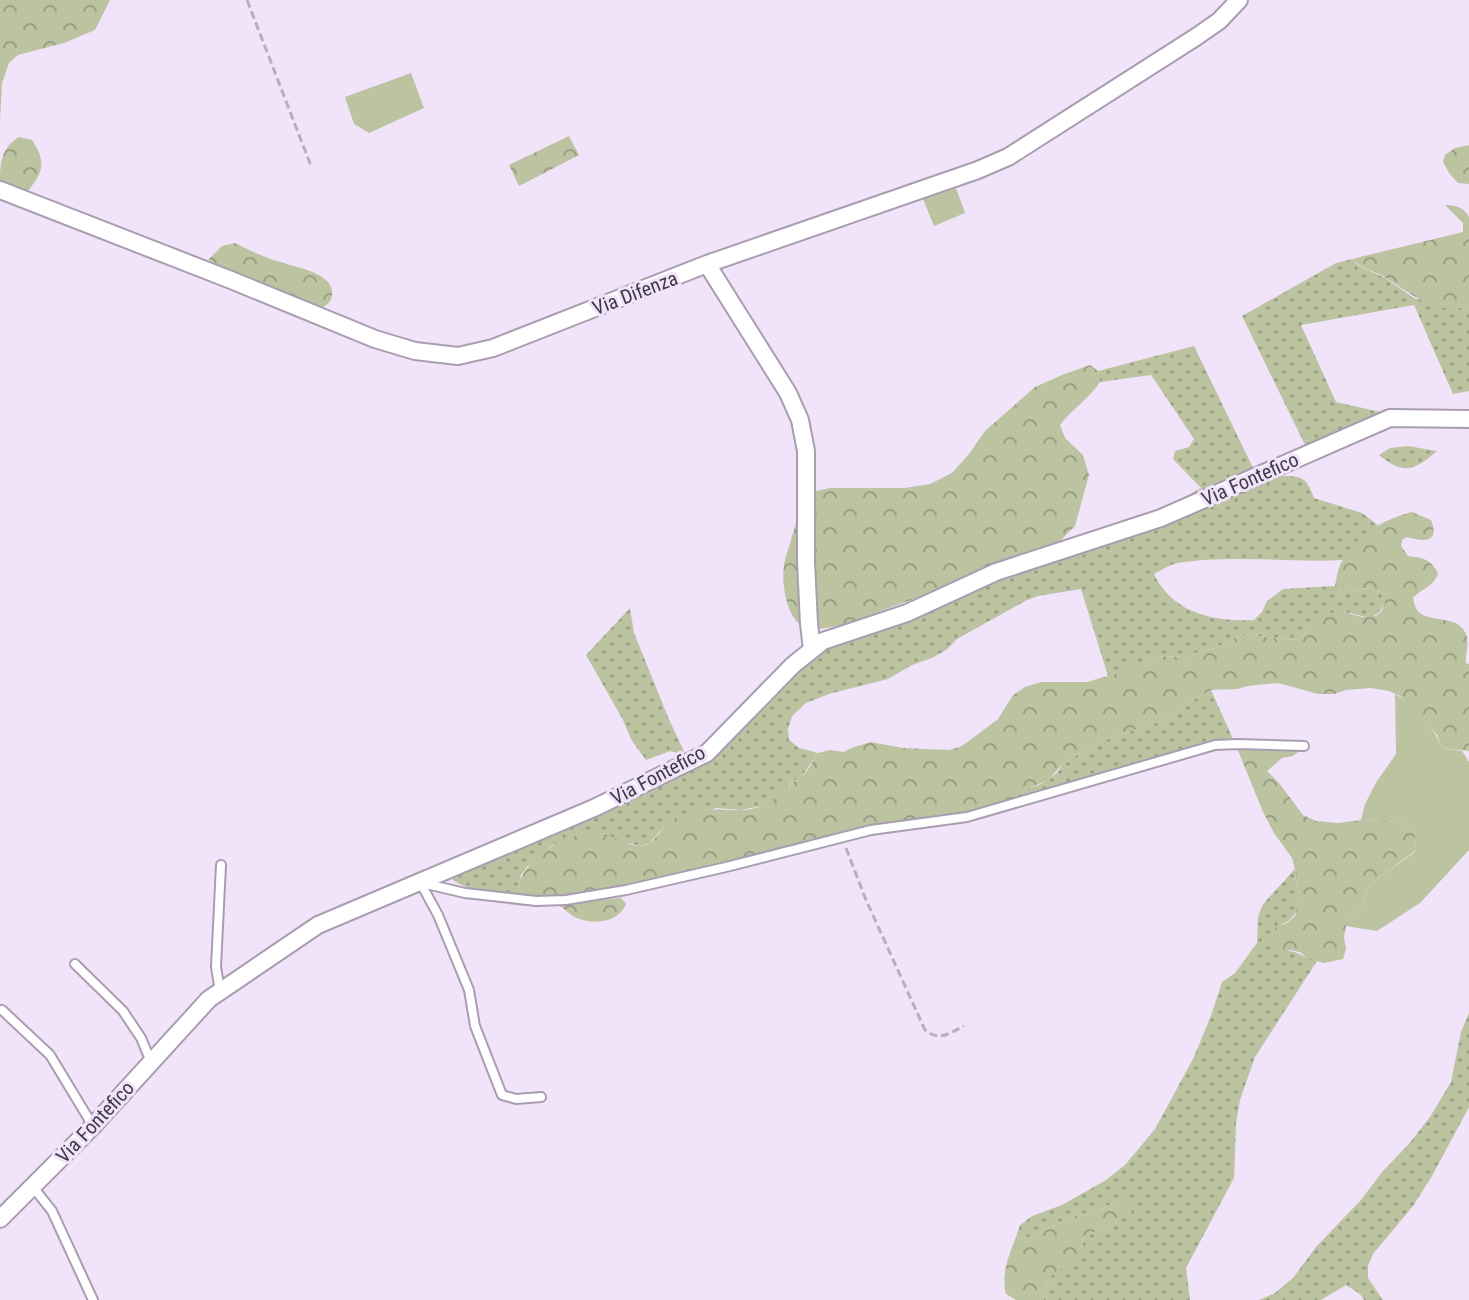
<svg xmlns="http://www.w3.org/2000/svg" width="1469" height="1300" font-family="'Roboto Condensed',sans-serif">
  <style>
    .grass { fill: url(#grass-dots) }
    .forest { fill: url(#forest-crowns) }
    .green { fill: #bcc3a0 }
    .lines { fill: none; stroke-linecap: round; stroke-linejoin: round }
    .service-casing { stroke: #a99db1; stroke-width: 12 }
    .minor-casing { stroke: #a99db1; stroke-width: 20 }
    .path { stroke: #b9aec0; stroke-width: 3; stroke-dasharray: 8 4; stroke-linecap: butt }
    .service { stroke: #fff; stroke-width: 8 }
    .minor { stroke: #fff; stroke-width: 16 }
    .labels { text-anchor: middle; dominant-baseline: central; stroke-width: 6; stroke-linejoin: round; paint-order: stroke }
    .street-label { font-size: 20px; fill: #3f3a43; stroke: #f1e4fa }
  </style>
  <defs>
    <pattern id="grass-dots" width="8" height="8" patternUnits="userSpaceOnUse" patternTransform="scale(2)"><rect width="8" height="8" fill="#bcc3a0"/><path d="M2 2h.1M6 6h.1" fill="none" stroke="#9a9f84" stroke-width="1.8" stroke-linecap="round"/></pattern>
    <pattern id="forest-crowns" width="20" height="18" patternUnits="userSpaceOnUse" patternTransform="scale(2)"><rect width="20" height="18" fill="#bcc3a0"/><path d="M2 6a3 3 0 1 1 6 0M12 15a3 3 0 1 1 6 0" fill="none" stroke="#9a9f84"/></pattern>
  </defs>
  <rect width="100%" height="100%" fill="#f1e4fa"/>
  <path class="grass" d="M 1352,259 L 1358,265 L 1385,278 L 1414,298 L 1459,308 L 1469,305 L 1469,391 L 1453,394 L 1414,305 L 1301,325 L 1336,402 L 1385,413 L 1308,451 L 1242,316 L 1336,263 Z
    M 1194,346 L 1256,474 L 1162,512 L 1170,505 L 1201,488 L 1173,459 L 1175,451 L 1189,447 L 1194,439 L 1151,375 L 1100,382 L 1098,371 Z
    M 1408,446 L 1437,451 C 1414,471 1403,475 1379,455 L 1390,448 Z
    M 1277,476 C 1300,476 1306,475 1314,498 L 1362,513 L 1378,525 L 1354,545 L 1343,560 C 1288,563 1231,554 1177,563 C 1169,565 1162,570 1154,574 C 1172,613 1214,622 1254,620 L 1262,612 L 1267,601 L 1283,589 L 1335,586 L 1343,593 L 1366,588 L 1381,592 L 1385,603 C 1372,630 1358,609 1339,613 C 1329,616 1318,622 1308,626 L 1304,636 L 1298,639 L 1286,640 L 1253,635 L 1238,636 L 1216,648 L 1197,652 L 1190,657 L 1151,656 L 1143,662 L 1108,676 L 1081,589 L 1038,596 L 1025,601 L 957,639 L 946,650 L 932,658 L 912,665 L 888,679 L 829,694 L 806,703 L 792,716 L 788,729 L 789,740 L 799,748 L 818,753 L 802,776 L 792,782 L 781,795 L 767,805 L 741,810 L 716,808 L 664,827 L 649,843 L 640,846 L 623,842 L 602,833 L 589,833 L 574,836 L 551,846 L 527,867 L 521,875 L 518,886 L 524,895 C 501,893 472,894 453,880 L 452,874 L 611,807 L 699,767 L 729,744 L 825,646 L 1010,571 L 1114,541 L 1233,497 Z
    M 630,608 L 634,633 L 668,717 L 686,756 L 670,751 L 646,760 L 632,741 L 623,720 L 586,655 Z
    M 1211,690 L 1233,739 L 1182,752 L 1009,801 L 1027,789 L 1041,784 L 1057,773 L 1063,764 L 1083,751 L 1117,735 L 1169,719 L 1196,698 Z
    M 1295,869 C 1296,896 1308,915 1276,927 L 1289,951 C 1300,952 1306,959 1317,961 L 1255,1057 L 1240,1100 L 1236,1123 L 1234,1178 L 1186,1268 L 1190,1300 L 1044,1300 L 1045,1290 L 1051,1274 C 1067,1266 1081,1253 1085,1236 L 1116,1223 L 1116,1201 L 1099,1211 L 1071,1217 L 1034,1236 L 1024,1239 L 1016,1237 L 1020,1225 L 1032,1216 L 1062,1205 L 1106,1180 L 1125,1165 L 1155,1129 L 1194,1057 L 1212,1013 L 1222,982 L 1235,973 L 1257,943 L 1258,917 L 1263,904 Z
    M 1469,1013 L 1469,1107 L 1432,1176 L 1413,1206 L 1373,1254 L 1368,1266 L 1368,1278 L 1383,1300 L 1364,1300 L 1360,1294 L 1346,1285 L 1321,1300 L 1259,1300 L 1275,1293 L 1293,1278 L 1316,1247 L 1360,1201 L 1383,1171 L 1408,1145 L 1430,1117 L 1451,1082 L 1461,1032 Z"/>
  <path class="forest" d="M 0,0 L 110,0 L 95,30 L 64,43 L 18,55 L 9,63 L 2,83 L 0,122 Z
    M 569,136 L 579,155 L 519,186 L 509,165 Z
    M 19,137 L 32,140 C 49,165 41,175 24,196 L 0,187 C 0,164 0,149 19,137 Z
    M 1469,145 L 1469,184 L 1458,183 L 1449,173 L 1443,162 L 1445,155 L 1455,148 Z
    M 1445,205 C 1455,205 1464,207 1469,217 L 1469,305 C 1437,317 1412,294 1386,278 C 1375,271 1362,269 1352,259 L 1463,232 L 1463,223 Z
    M 235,243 C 248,250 262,256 277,261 C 293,267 336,272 332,296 C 330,304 326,306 319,308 L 208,260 L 222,246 Z
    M 1090,365 L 1098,371 L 1100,382 C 1089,399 1072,409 1060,425 L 1065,438 L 1083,455 L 1089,475 L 1075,526 L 1053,548 L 848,623 C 835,626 818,632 805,627 C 787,621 781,583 784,566 C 785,556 790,546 792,536 C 797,522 799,508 802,494 L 830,488 L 905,488 L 930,484 L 952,473 L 969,454 L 985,431 L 1035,387 L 1062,375 Z
    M 1412,512 L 1431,520 C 1440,543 1424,542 1407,537 L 1402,540 L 1401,546 L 1408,556 C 1424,558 1430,559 1438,573 C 1434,587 1422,588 1413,598 C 1413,599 1416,609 1417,610 C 1428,625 1460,612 1467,637 C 1469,645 1465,655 1466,663 L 1469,664 L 1469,751 L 1442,748 L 1437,735 L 1424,719 L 1400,696 L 1389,691 L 1371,688 L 1346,690 L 1334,694 L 1318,694 L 1278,683 L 1248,686 L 1237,689 L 1211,690 L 1196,698 L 1169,719 L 1117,735 L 1083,751 L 1063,764 L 1048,780 L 1027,789 L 1009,801 L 974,813 L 922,819 L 569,899 L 524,895 L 518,886 C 525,858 569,829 599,833 C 612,834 624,845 639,846 C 652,846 659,832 667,824 C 672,820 677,818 683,816 C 707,806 720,811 743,810 C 764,809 776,799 790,785 C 794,780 800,778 804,774 C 810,768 813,760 818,753 L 830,750 L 844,752 L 851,748 L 871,742 L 903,748 L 949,750 L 962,746 L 998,719 L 1013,695 L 1025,687 L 1041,682 L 1087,682 L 1114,674 L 1122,669 L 1143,662 L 1151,656 L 1190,657 L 1197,652 L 1216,648 L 1238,636 L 1253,635 L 1286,640 L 1298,639 L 1304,636 L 1308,626 L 1318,616 L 1328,613 L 1343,612 L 1362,617 L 1376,616 L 1381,612 L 1385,603 L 1381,592 L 1366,588 L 1343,593 L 1335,586 C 1336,580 1337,574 1339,568 C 1350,538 1383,519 1412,512 Z
    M 1252,747 L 1299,748 L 1298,752 L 1293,756 L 1282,758 L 1267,771 L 1279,783 L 1303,815 L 1316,821 L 1338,823 L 1361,820 L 1387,821 L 1401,822 L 1414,831 L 1416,842 L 1415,851 L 1381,876 L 1369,887 L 1362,904 L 1346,926 L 1344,937 L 1346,949 L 1343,959 L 1324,963 L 1308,959 L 1300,952 L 1279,948 L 1269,938 L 1276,927 L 1287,923 L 1295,916 L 1298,901 L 1295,869 L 1292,858 L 1274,833 L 1263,812 L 1237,748 Z
    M 621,898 L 626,904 C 618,924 590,926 573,916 C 567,912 563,907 556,904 Z
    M 1116,1201 L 1126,1202 L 1133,1207 L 1131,1213 L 1116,1223 L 1085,1236 L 1077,1258 C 1056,1273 1047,1271 1044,1300 L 1016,1300 L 1006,1294 C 1001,1274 1009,1255 1016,1237 L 1024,1239 L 1034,1236 L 1071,1217 L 1099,1211 Z"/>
  <path class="green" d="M 411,73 L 424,108 L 369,133 L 354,124 L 345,97 Z
    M 956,188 L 965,213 L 934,226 L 923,199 Z
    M 1395,694 C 1415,705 1434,727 1442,748 L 1462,751 L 1469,762 L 1469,850 L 1420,903 L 1377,931 L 1346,926 L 1362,904 L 1369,887 L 1381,876 L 1415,852 L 1416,842 L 1414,831 L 1401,822 L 1361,820 L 1365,804 L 1377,781 L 1396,754 Z"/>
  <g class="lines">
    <defs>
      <path id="service" d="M 420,882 L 438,915 L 469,990 L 475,1026 L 502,1095 L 516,1099 L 541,1097
        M 422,883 L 465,893 L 536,901 L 566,900 L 626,890 L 726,867 L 871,830 L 967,817 L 1215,745 L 1238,744 L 1304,746
        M 75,964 L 123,1011 L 141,1038 L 151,1062
        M 220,991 L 216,967 L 221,865
        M 2,1010 L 50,1055 L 93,1126
        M 33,1187 L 52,1211 L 93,1300"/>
      <path id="minor" d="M 0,190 L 231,280 L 375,339 L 415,351 L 458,356 L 493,348 L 707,264 L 978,170 L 1008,157 L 1196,37 L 1219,21 L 1239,0
        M 707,264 L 788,393 L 800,420 L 806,451 L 806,562 L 809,624 L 812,649
        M 0,1219 L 93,1126 L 209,999 L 318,925 L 594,808 L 707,753 L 793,665 L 823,641 L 907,613 L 996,572 L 1161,518 L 1390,418 L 1469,419"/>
    </defs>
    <use href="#service" class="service-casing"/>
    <use href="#minor" class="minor-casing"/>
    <path class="path" d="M 247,0 L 311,166
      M 846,848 L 866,900 L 925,1030 C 939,1042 950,1033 964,1026"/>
    <use href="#service" class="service"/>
    <use href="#minor" class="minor"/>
  </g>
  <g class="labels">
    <g class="street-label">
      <text transform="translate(635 293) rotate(-21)">Via Difenza</text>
      <text transform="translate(1250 479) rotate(-24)">Via Fontefico</text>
      <text transform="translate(658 775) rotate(-28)">Via Fontefico</text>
      <text transform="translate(95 1122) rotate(-47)">Via Fontefico</text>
    </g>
  </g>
</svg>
